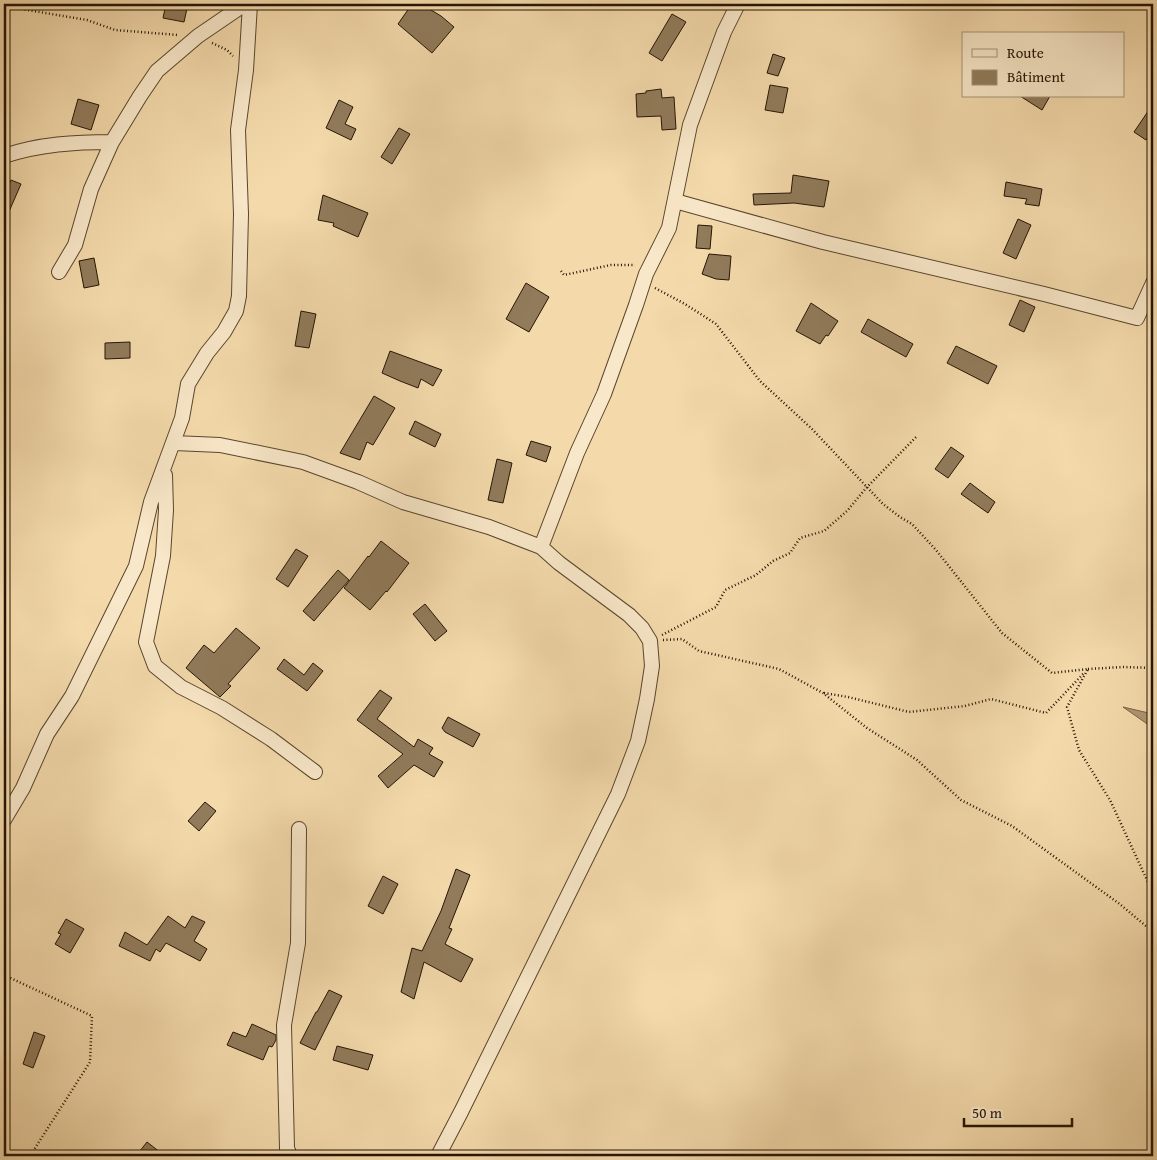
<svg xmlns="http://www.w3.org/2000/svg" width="1157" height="1160" font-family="'Gentium Book Plus',serif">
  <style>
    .water { fill: #ae9772; stroke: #776346 }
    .building { fill: #917b5b; stroke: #251504 }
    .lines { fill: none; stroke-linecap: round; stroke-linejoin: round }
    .minor-casing { stroke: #59462e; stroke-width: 16 }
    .path { stroke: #251504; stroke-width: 2.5; stroke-dasharray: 1 2.5; stroke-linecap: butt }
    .minor { stroke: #f8e7c8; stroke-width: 14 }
  </style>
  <rect width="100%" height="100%" fill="#f4daab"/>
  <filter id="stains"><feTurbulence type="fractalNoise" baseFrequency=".004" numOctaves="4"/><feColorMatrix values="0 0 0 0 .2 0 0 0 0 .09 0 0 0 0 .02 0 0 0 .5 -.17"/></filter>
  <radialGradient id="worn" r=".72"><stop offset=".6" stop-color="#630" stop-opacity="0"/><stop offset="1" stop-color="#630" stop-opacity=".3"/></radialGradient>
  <path class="water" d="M 1123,707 L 1153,714 L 1153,728 Z"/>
  <path class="building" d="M 166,4 L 188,4 L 184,22 L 163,18 Z
    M 412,4 L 421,4 L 441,16 L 454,27 L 432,53 L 398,24 Z
    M 672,14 L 686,22 L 662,61 L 649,53 Z
    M 773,54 L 785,58 L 778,76 L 767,73 Z
    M 770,85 L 788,88 L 783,113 L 765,110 Z
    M 661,89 L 662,98 L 674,97 L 676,129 L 662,130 L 661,116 L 637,117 L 636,94 L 646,93 L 646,91 Z
    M 1020,96 L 1050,96 L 1042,110 Z
    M 78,99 L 99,105 L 91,130 L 71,124 Z
    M 339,100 L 353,107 L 345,124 L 356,129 L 351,140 L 326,128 Z
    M 1153,104 L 1153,130 L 1146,140 L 1134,132 Z
    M 399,128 L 410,134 L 392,164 L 381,157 Z
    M 793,175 L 829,181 L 824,207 L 794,203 L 754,205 L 753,194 L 791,193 Z
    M 11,180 L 21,184 L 4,223 L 4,196 Z
    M 1006,182 L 1042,189 L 1039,206 L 1025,204 L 1027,199 L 1004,196 Z
    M 323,195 L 368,213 L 358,237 L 333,226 L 334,223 L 318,220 Z
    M 1018,219 L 1031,225 L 1016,259 L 1003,253 Z
    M 698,225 L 712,226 L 710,249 L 696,248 Z
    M 709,254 L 731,256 L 729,280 L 716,279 L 702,274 Z
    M 94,258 L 99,285 L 84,288 L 79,261 Z
    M 526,283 L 549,297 L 529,332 L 506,319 Z
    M 1020,300 L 1035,307 L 1024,332 L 1009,325 Z
    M 811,303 L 838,321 L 828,336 L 826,335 L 820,344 L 796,331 Z
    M 301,311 L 316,314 L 309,348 L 295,346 Z
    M 868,319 L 913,344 L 906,357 L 861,332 Z
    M 130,342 L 130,358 L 105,359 L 105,343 Z
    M 956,346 L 997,366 L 988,384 L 947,363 Z
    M 390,351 L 442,370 L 433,386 L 421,379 L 418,388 L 400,381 L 382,373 Z
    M 374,396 L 395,408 L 373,445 L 367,442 L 360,460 L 340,453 Z
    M 415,421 L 441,434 L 435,447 L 409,434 Z
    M 531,441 L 551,447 L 546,462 L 526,455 Z
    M 951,447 L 964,456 L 948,478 L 935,469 Z
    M 497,459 L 512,463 L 503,503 L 488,500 Z
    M 970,483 L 995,502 L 988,513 L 961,494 Z
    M 381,541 L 409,563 L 387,592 L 386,591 L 370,610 L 344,588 L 368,556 L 369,557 Z
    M 296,549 L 308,556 L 288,587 L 276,579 Z
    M 338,570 L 349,580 L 314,621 L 303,611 Z
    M 425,604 L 447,631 L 435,641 L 413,614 Z
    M 236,628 L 260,648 L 228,684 L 231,686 L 220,697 L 186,668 L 204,645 L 214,653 Z
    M 284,659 L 304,675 L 313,663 L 323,671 L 307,691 L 277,669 Z
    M 380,690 L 392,698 L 377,719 L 414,747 L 418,739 L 433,748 L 429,754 L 443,762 L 434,777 L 414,765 L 388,788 L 378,776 L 403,754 L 357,720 Z
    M 448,717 L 480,734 L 473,747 L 445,732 L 442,728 Z
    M 205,802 L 216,811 L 199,831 L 188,821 Z
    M 456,869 L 470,875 L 449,928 L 452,929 L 445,944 L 473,959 L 461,982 L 424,962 L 414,999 L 401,992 L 412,948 L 422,951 L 441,911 Z
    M 383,876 L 398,884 L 383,914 L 368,906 Z
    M 168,916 L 185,928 L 192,916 L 205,922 L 194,941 L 207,949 L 200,961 L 166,943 L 160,952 L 156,949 L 150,961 L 119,946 L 125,932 L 147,945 Z
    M 66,919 L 84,929 L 70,953 L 55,944 L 61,934 L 58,933 Z
    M 329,990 L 342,996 L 315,1050 L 300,1043 L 316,1012 L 317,1012 Z
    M 252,1024 L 276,1035 L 276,1040 L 272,1047 L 269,1046 L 263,1060 L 227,1045 L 233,1032 L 246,1037 Z
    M 34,1032 L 45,1036 L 33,1068 L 23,1064 Z
    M 337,1046 L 373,1055 L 368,1070 L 333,1060 Z
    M 147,1142 L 165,1156 L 136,1156 Z"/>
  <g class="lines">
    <defs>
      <path id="minor" d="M 4,156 C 39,144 76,142 112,142
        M 675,201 L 823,242 L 1044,294 L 1137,318 L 1153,283
        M 59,272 L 75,245 L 91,189 L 112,142 L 140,96 L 157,71 L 198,36 L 245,4
        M 174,443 L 220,445 L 303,462 L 358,482 L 403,502 L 489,527 L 541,547 L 559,563 L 629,615 L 642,628 L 650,641 L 652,666 L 647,699 L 638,741 L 618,794 L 461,1112 L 438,1156
        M 165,475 L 166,510 L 163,556 L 146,642 L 155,666 L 181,687 L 222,708 L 271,739 L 315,772
        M 541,547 L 577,453 L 604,394 L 636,305 L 646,274 L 669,228 L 690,125 L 724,32 L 738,4
        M 4,820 L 23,788 L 47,734 L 72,696 L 136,566 L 151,502 L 182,418 L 188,384 L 207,353 L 224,332 L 236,311 L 239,296 L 241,214 L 238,130 L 246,70 L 250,4
        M 290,1156 L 287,1148 L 284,1025 L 298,943 L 299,829"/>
    </defs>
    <use href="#minor" class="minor-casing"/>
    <path class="path" d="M 4,6 L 87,20 L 115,30 L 178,35
      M 212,43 L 227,50 L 233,56
      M 561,271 L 564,275 L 611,265 L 635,265
      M 655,288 L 685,304 L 716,324 L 760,381 L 812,429 L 883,504 L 900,517 L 912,524 L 936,550 L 1002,633 L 1052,673 L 1088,669 L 1067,707 L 1079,750 L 1110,800 L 1153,893
      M 662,635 L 716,607 L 725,590 L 756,575 L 773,561 L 790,553 L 800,538 L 824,531 L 847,511 L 867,487 L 916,437
      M 663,640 L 682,639 L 699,651 L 779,669 L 823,693 L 867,728 L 917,760 L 961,800 L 1012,826 L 1121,905 L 1153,932
      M 1088,669 L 1123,667 L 1153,668
      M 824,693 L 848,697 L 909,712 L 965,706 L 991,699 L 1046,713 L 1084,673
      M 4,975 L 92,1016 L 90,1062 L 30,1156"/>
    <use href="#minor" class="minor"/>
  </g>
  <rect width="1157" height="1160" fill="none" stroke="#f4daab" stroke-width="20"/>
  <rect x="5" y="5" width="1147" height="1150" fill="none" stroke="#251504" stroke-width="2.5"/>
  <rect x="10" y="10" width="1137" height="1140" fill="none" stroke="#251504"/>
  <rect x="962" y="32" width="162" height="65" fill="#f8e7c8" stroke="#a4937a"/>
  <rect x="972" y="49" width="25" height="8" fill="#f8e7c8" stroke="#a4937a"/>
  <text x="1007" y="58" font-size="15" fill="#251504">Route</text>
  <rect x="972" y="70" width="25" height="15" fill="#917b5b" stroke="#a4937a"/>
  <text x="1007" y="82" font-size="15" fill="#251504">Bâtiment</text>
  <path d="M964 1118v8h108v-8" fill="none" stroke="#251504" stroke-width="2.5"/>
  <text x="972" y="1118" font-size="15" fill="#251504" stroke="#f8e7c8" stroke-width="4" paint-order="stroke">50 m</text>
  <rect width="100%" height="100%" filter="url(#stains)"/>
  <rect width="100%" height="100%" fill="url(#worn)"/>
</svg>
